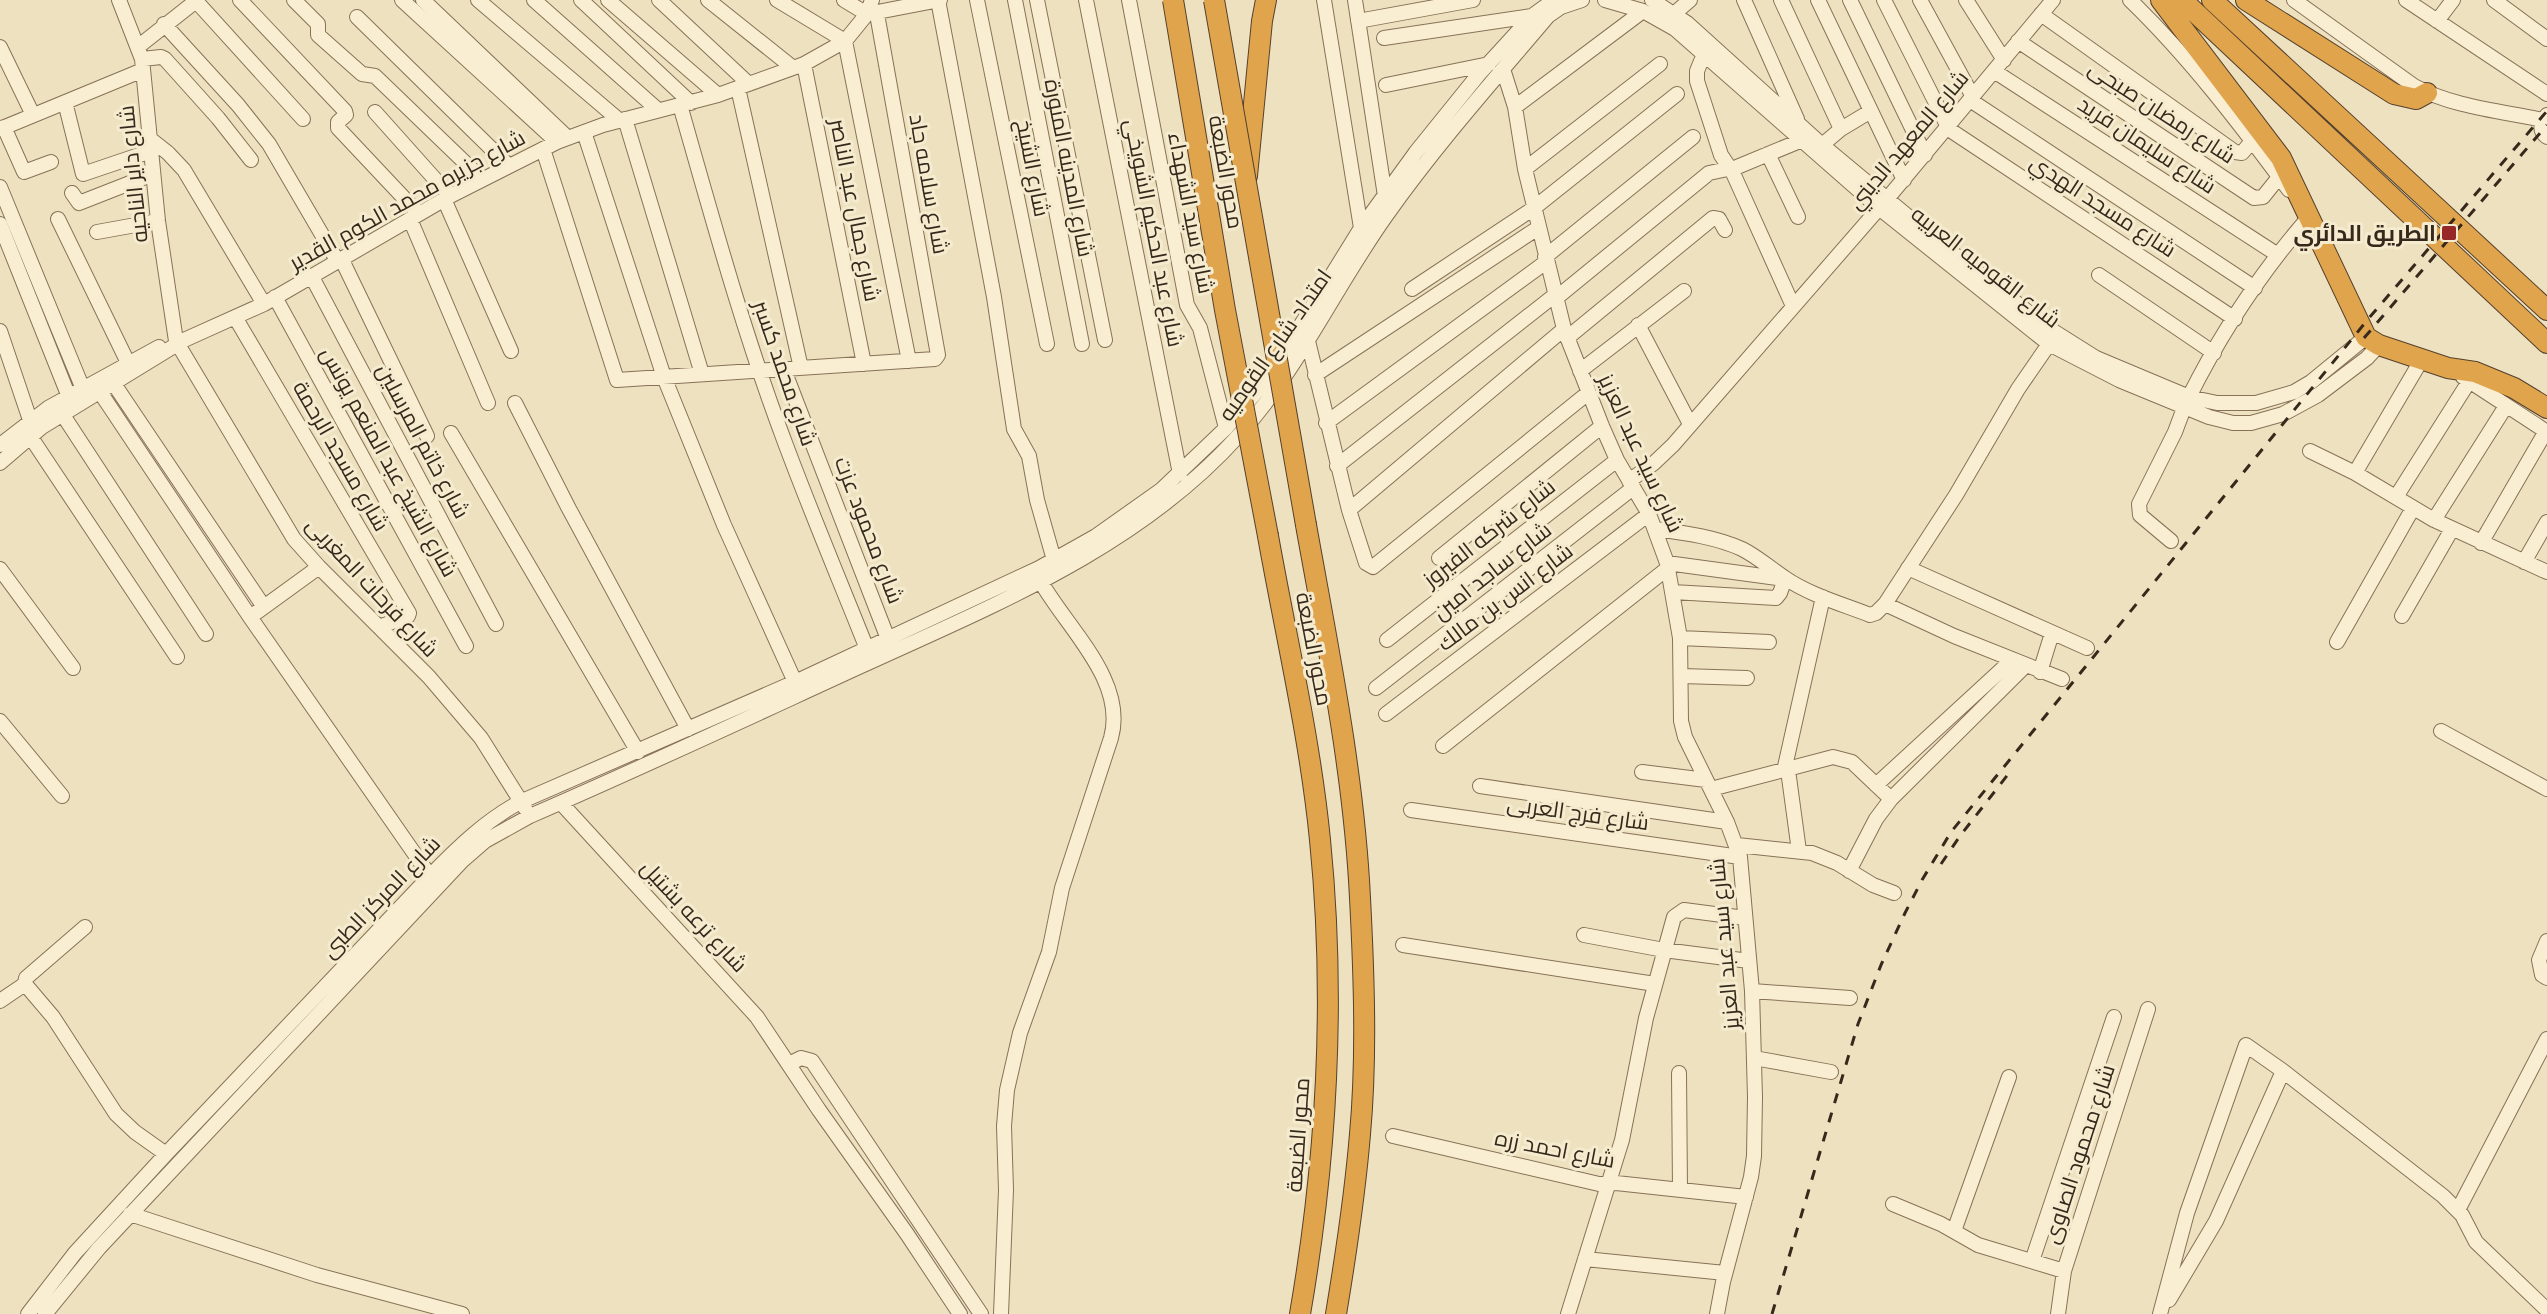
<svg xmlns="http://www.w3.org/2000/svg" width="2547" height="1314" font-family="'Zilla Slab',Cairo,serif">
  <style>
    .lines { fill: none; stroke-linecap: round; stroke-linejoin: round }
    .minor-casing { stroke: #877257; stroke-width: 16 }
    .highway-casing { stroke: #54402c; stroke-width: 22 }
    .minor { stroke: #f9eed2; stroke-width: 14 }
    .highway { stroke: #e0a44d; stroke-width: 20 }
    .rail { stroke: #36291c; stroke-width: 3; stroke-dasharray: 10 10; stroke-linecap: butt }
    .highway-bridge-casing { stroke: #54402c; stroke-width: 22; stroke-linecap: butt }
    .highway-bridge { stroke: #e0a44d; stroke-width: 20 }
    .poi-dot { fill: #962927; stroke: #f5ebce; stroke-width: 2 }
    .labels { text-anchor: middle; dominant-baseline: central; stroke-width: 6; stroke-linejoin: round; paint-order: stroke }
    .street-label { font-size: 22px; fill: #36291c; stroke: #f5ebce }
    .poi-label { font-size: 22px; font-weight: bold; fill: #36291c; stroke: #f5ebce; text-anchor: end }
  </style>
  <rect width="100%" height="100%" fill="#eee1bf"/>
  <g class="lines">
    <defs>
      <path id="minor" d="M 119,0 L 142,59 L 158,221 L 176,341 L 294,539 L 319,567 L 429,677 L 481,738 L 525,808
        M 240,0 L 345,111 L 346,115 L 338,122 L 338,128 L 419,214
        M 294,0 L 318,24 L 318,35 L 362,74 L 375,76 L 482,179
        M 402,0 L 557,142
        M 423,0 L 568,138
        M 478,0 L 619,120
        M 534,0 L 658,110
        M 581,0 L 691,103
        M 608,0 L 718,95
        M 659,0 L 749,84
        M 708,0 L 792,67
        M 777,0 L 845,41 L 909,361
        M 844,0 L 867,14 L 940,0
        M 938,0 L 994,297 L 1014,429 L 1029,456 L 1037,500 L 1054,560
        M 977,0 L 1047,344
        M 1015,0 L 1082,344
        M 1037,0 L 1105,340
        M 1086,0 L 1180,474
        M 1129,0 L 1187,305 L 1200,328 L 1226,428
        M 1324,0 L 1361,228
        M 1355,0 L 1385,196
        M 1605,0 L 1643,11 L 1675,29 L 1879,208 L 2049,344 L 2119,380 L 2209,417 L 2233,423 L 2251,423 L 2283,414 L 2318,395 L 2367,358 L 2379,345
        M 1652,0 L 1687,23 L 1822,145 L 1941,244 L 2050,329 L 2096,358 L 2189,397 L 2217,403 L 2256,403 L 2294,392 L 2311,382 L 2366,337
        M 1744,0 L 1797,119
        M 1781,0 L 1841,129 L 1822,145
        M 1818,0 L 1904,180
        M 1850,0 L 1925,155
        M 1884,0 L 1948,127
        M 1920,0 L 1973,97
        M 1966,0 L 2004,60
        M 2130,0 C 2189,57 2240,124 2289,190
        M 2294,0 L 2414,86 C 2453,107 2500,111 2543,120
        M 2406,0 L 2547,94
        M 2494,0 L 2547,39
        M 1561,7 L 1582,0
        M 1675,13 L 1690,0
        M 2041,14 L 2235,152 L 2242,153 L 2252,141
        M 357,17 L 509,166
        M 1358,21 L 1473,0
        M 2437,21 L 2453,0
        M 164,24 L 238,105 L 269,144 L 338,262
        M 1384,38 L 1532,16
        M 2018,41 L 2254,198 L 2263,197 L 2279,177
        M 139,46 L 196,1 L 303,119
        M 0,47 L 33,115
        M 1704,54 L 1697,71 L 1697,81 L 1721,155 L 1733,173 L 1793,306
        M 142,59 L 161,57 L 165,59 L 218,118 L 251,160
        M 804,64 L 864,364
        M 1503,69 L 1515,107 L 1525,169 L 1564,329 L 1602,426 L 1617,460 L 1649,514 L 1667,563 L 1680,638 L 1681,721 L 1685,737 L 1727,822 L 1740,857 L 1752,991 L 1755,1097 L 1754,1156 L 1751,1177 L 1723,1282 L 1717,1314
        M 1994,71 L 2278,255
        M 1386,85 L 1489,64
        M 738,88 L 801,368
        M 1970,100 L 2255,288
        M 65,102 L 83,174 L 151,151
        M 680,105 C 712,217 743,331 784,440 C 810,510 839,579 867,649
        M 1515,107 L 1643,11
        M 375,112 L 450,196
        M 2547,115 C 2541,123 2538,130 2547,137
        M 625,119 L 702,374
        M 4,127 L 24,172 L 51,162
        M 1947,128 L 2235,319
        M 0,129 L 143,70
        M 1841,129 L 1871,111
        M 584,132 L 664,377 L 724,525 L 795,682
        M 149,138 L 168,153 L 184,170 L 264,304
        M 543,149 L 617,380 L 935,359 L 938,355 L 877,14
        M 1768,154 L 1798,217
        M 1525,169 L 1660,64
        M 0,187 L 83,389
        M 72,193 L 79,203 L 153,174
        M 444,199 L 511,351
        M 58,219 L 132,371
        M 410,219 L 488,403
        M 0,224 L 69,397
        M 97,232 L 158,221
        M 1545,257 L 1693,137
        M 342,260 L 427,436
        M 2099,275 L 2214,353
        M 312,277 L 496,624
        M 1412,289 L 1534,208 L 1677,94
        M 275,297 L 466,646
        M 1555,299 L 1709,173 L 1737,167 L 1807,138
        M 235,317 L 409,613 L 408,616 L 379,627
        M 1638,325 L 1690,424
        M 0,331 L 30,420
        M 1307,337 L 1349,510 L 1366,563 L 1373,567 L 1588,393
        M 1567,338 L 1713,218 L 1719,219 L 1725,230
        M 784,370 L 888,639
        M 1580,371 L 1684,291
        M 1315,375 L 1538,228
        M 2463,377 L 2547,432
        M 94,383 L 250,617 L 430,876
        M 114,384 L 264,607
        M 2189,397 C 2221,333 2262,271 2309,217 L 2306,212
        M 515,403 L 568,507 L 688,729
        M 63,415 L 206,634
        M 1326,423 L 1546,262
        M 451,433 L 638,752
        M 30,436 L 177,657
        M 0,445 L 48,408 L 159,347
        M 2310,451 L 2355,473 L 2434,520 L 2547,572
        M 0,463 L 42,427 L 184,340 L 264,304 L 450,196 L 557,142 L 603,125 L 718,95 L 804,64 L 845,41 L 867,14 L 872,0
        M 1337,466 L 1555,295
        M 2355,473 L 2422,359
        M 1629,481 L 1654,463 L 1673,445 L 1887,199 L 2053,0
        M 2396,497 L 2475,372
        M 1349,510 L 1564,329
        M 2434,520 L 2506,406
        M 1656,529 C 1685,533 1716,537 1742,549 C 1758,557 1771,569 1785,578 C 1810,595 1842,604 1870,615 L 1876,613 L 1885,604 L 1956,495 L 2018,389 L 2049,344
        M 2171,541 L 2140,515 L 2139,504 L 2175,432 L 2184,408
        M 2481,543 L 2546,431
        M 1439,558 L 1602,426
        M 2524,562 L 2547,522
        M 1667,563 L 1785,579 L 1780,593 L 1776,598 L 1673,592
        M 1908,568 L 2087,648
        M 0,569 L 73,668
        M 1885,604 L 1954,636 L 2062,679
        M 257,612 L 319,567
        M 2402,616 L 2452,529
        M 1680,638 L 1769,642
        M 1387,640 L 1617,460
        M 2337,642 L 2413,508
        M 2040,672 L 2052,633
        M 1682,676 L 1747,678
        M 1376,688 L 1633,488
        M 1386,714 L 1649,514
        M 0,721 L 62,796
        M 2441,731 L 2547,789
        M 1443,746 L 1668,568
        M 1788,770 L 1799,851
        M 1784,771 L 1823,597
        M 1642,772 L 1706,780
        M 1876,785 L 2011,661
        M 1480,786 L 1727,822
        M 1711,789 L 1833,757 L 1852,762 L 1891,799
        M 561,803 L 757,1017 L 819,1110 L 907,1234 L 960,1314
        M 1411,810 L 1740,857
        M 1737,845 L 1812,853 L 1837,863 L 1873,885 L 1894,893
        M 1849,871 L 1876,819 L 1891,799 L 2025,666
        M 85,927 L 26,978 L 25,984 L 53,1017 L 116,1114 L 135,1132 L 166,1154
        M 1584,935 L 1664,950 L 1749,961
        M 2547,941 L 2539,960 L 2542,975 L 2547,978
        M 1403,945 L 1655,984
        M 1752,991 L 1850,998
        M 0,1001 L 25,984
        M 1754,1058 L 1831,1072
        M 789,1064 L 801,1058 L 812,1061 L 981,1314
        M 1679,1073 L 1680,1190
        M 1393,1136 L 1599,1184 L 1616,1183 L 1746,1197
        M 1893,1204 L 1941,1224 L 1978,1245 L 2064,1271
        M 2458,1210 L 2547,1039
        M 130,1214 L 317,1275 L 462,1314
        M 1954,1231 L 2009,1077
        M 1585,1259 L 1725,1273
        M 2032,1261 L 2114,1017
        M 2169,1300 L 2216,1221 L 2283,1071
        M 28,1314 L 75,1253 L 166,1154 L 430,876 C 458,847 485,821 520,802 L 795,682 L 1039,568 L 1096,536 L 1161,490 L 1226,428 L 1268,378 L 1361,228 L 1416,152 L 1479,74 L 1532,16 L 1554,0
        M 45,1314 L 99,1248 L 462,861 L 485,841 L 530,816 C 641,768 750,717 859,667 C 994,605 1138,548 1239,435 C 1299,369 1336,285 1388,213 C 1437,144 1494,80 1548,16 L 1561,7 L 1564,0
        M 1001,1314 L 1006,1190 L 1004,1126 L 1007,1090 L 1020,1033 L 1049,952 L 1062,888 L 1111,738 C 1127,681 1067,628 1041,582
        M 1568,1314 L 1622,1140 L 1646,1018 L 1674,917 L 1684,910 L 1745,918
        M 2058,1314 L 2064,1271 L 2148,1009
        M 2160,1314 L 2187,1213 L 2246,1045 L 2283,1071 L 2443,1196 L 2462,1215 L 2476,1242 L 2547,1310"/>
      <path id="highway" d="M 2161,0 L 2281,158 L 2366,337 L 2379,345 L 2448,368 L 2475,372 L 2514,388 L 2547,408
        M 2182,0 L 2547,343
        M 2212,0 L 2547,310
        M 2246,0 L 2394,94 L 2416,99 L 2427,93
        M 1247,176 L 1262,21 L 1266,0
        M 1306,525 C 1328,648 1354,773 1360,898 C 1364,974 1367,1058 1360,1134 C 1355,1194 1346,1254 1336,1314
        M 1268,536 C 1286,637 1310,738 1320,840 C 1336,999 1327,1157 1300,1314"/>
    </defs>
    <use href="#minor" class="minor-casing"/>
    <use href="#highway" class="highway-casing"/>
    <use href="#minor" class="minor"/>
    <use href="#highway" class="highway"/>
    <path class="rail" d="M 2364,338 L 2547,125
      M 1941,864 L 1960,836 L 2013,768
      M 1772,1314 L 1858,1024 L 1881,965 L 1905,913 L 1922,880 L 1951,832 L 2369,318 L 2547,111"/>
    <defs>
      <path id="highway-bridge" d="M 1173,0 L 1225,310 L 1268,536
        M 1214,0 L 1306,525"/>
    </defs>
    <use href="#highway-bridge" class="highway-bridge-casing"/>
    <use href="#highway-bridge" class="highway-bridge"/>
  </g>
  <rect class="poi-dot" x="2441" y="225" width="16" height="16" rx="3"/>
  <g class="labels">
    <g class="street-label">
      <text transform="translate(2162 112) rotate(33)">شارع رمضان صبحى</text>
      <text transform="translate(1908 140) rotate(-50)">شارع المعهد الديني</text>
      <text transform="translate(2147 145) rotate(33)">شارع سليمان فريد</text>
      <text transform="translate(1033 168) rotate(79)">شارع الشيخ</text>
      <text transform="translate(1069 168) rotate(79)">شارع المدينه المنورة</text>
      <text transform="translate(1226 172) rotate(80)">محور الضبعة</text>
      <text transform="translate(133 174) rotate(-96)">شارع داير الناحيه</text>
      <text transform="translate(929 184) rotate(80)">شارع سلامه جاد</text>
      <text transform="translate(407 200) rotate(-29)">شارع جزيره محمد الكوم القدير</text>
      <text transform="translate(2103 206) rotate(33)">شارع مسجد الهدي</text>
      <text transform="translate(855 210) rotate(79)">شارع جمال عبد الناصر</text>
      <text transform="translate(1191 213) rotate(79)">شارع سيد الشهداء</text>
      <text transform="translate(1154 233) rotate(79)">شارع عبد الحكيم الشويخي</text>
      <text transform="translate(1986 267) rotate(38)">شارع القوميه العربيه</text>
      <text transform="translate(1275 345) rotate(-55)">امتداد شارع القوميه</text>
      <text transform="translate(785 373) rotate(71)">شارع محمد كسبر</text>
      <text transform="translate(423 441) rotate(62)">شارع خاتم المرسلين</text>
      <text transform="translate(1641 453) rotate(65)">شارع سيد عبد العزيز</text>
      <text transform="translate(341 456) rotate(60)">شارع مسجد الرحمة</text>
      <text transform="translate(389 462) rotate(61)">شارع الشيخ عبد المنعم يونس</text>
      <text transform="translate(869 530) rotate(69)">شارع محمود عزت</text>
      <text transform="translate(1489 533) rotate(-38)">شارع شركه الفيروز</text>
      <text transform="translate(1492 571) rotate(-38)">شارع ساجد امين</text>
      <text transform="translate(372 587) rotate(47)">شارع فرحات المغربى</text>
      <text transform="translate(1505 597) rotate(-37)">شارع انس بن مالك</text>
      <text transform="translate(1314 649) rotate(79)">محور الضبعة</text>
      <text transform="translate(1578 813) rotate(8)">شارع فرج العربى</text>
      <text transform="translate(381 897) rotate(-46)">شارع المركز الطبى</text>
      <text transform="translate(694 916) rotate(47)">شارع ترعه بشتيل</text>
      <text transform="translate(1724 944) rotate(-95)">شارع سيد عبد العزيز</text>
      <text transform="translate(1298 1135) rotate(-86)">محور الضبعة</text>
      <text transform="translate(1555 1149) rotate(11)">شارع احمد زره</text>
      <text transform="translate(2079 1154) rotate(-72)">شارع محمود الصاوى</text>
    </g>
    <g class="poi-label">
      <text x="2436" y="233">الطريق الدائري</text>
    </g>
  </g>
</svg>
